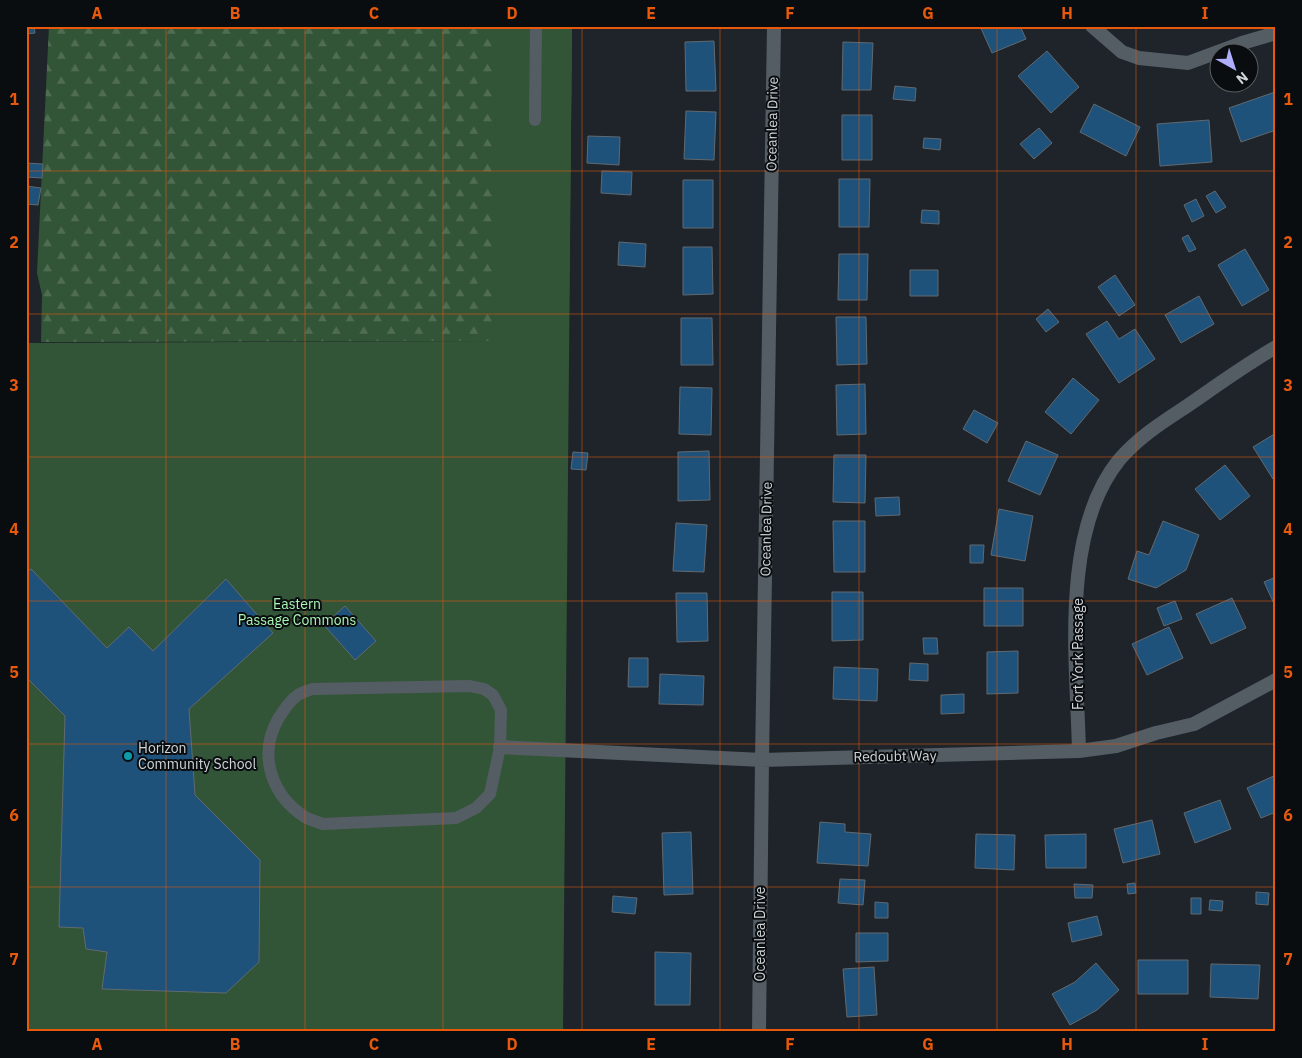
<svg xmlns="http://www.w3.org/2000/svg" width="1302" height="1058" font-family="'IBM Plex Sans',sans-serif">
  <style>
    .forest { fill: url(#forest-firs) }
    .park { fill: #335537 }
    .building { fill: #1e527b; stroke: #616970 }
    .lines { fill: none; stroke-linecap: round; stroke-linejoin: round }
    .service { stroke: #555d64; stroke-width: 12 }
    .minor { stroke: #555d64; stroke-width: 14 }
    .grid { fill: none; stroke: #e8590c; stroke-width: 1; stroke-opacity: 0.55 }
    .culture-dot { fill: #0f9aa8; stroke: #0a0d10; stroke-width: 2 }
    .labels { text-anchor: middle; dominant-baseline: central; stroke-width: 4; stroke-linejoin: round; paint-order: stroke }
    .street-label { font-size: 14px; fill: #d0d5d9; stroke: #0a0d10 }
    .park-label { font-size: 14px; fill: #aaf6b2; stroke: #0a0d10 }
    .poi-label { font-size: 14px; fill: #d0d5d9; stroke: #0a0d10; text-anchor: start }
    .neatline { fill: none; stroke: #e8590c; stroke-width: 2 }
    .grid-label { font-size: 16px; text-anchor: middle; font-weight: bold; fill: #e8590c }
  </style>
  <defs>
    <pattern id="forest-firs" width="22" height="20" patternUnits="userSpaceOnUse" patternTransform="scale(1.25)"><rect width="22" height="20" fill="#335537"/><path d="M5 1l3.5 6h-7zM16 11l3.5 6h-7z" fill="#506d53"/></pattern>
  </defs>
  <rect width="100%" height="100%" fill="#1e242a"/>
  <path class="forest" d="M 49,26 L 572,26 L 569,312 L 493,341 L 41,342 L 42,295 L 37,273 Z"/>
  <path class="park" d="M 496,26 L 572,26 L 563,1032 L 26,1032 L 26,343 L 493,341 Z"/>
  <path class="building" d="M 26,26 L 34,26 L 35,33 L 26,34 Z
    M 980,26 L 1020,26 L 1026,39 L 992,53 Z
    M 714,41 L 716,91 L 686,91 L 685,42 Z
    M 843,42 L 873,43 L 871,90 L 842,90 Z
    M 1047,51 L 1079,87 L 1051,113 L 1018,76 Z
    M 895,86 L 916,88 L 915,101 L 893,99 Z
    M 1275,92 L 1276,130 L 1241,142 L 1229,108 Z
    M 1094,104 L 1140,127 L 1126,156 L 1080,132 Z
    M 686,111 L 716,112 L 714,160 L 684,159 Z
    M 842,115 L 872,115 L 872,160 L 842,160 Z
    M 1209,120 L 1212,162 L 1160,166 L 1157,124 Z
    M 1039,128 L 1052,143 L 1034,159 L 1020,144 Z
    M 588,136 L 620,137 L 619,165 L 587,163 Z
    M 924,138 L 941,139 L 940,150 L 923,148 Z
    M 26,163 L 43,164 L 42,178 L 26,177 Z
    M 602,171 L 632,172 L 631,195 L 601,193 Z
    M 839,179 L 870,179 L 869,227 L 839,227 Z
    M 683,180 L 713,180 L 713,228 L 683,228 Z
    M 26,186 L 41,188 L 38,205 L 26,204 Z
    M 1215,191 L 1226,207 L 1216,213 L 1206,196 Z
    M 1196,199 L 1204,216 L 1192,222 L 1184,205 Z
    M 922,210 L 939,211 L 939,224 L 921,223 Z
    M 1188,235 L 1196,249 L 1189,252 L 1182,238 Z
    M 619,242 L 646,244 L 645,267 L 618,265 Z
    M 683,247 L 712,247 L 713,294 L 683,295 Z
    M 1245,249 L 1269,290 L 1242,306 L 1218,265 Z
    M 839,254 L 868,254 L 867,300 L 838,300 Z
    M 910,270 L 938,270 L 938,296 L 910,296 Z
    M 1115,275 L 1135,305 L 1119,316 L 1098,287 Z
    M 1199,296 L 1214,324 L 1181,343 L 1165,315 Z
    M 1048,309 L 1059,322 L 1046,332 L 1036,319 Z
    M 836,317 L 866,317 L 867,364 L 837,365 Z
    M 681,318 L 712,318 L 713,365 L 681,365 Z
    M 1107,321 L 1119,339 L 1135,329 L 1155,359 L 1119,383 L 1086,334 Z
    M 1073,378 L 1099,400 L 1071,434 L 1045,412 Z
    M 865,384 L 866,434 L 837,435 L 836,385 Z
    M 680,387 L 712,388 L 711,435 L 679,434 Z
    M 974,410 L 998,423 L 987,443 L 963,429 Z
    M 1276,433 L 1276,477 L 1273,479 L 1253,447 Z
    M 1026,441 L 1058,455 L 1040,495 L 1008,481 Z
    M 709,451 L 710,500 L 678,501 L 678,452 Z
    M 573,452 L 588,453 L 586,470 L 571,469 Z
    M 834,455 L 866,455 L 865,503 L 833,502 Z
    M 1225,465 L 1250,496 L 1220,520 L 1195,489 Z
    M 899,497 L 900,515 L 876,516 L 875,498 Z
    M 999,509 L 1033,516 L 1025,561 L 991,555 Z
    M 833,521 L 865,521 L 865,572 L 834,572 Z
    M 1163,521 L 1199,535 L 1186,570 L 1156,588 L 1128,579 L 1137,551 L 1149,555 Z
    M 676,523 L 707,525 L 704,572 L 673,571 Z
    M 970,545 L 984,545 L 983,563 L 970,563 Z
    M 31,569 L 107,648 L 129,627 L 153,651 L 226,579 L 273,633 L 189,709 L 195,795 L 260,860 L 259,962 L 226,993 L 102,989 L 107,952 L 86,949 L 83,928 L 59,927 L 65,716 L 26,677 L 26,573 Z
    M 1276,577 L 1276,608 L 1264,582 Z
    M 984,588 L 1023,588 L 1023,626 L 984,626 Z
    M 832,592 L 863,592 L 863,640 L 832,641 Z
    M 676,593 L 707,593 L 708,641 L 677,642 Z
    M 1232,598 L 1246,628 L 1211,644 L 1196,614 Z
    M 1175,601 L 1182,619 L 1164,626 L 1157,608 Z
    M 345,606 L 376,641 L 355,660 L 324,625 Z
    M 1169,627 L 1183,658 L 1147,675 L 1132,644 Z
    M 923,638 L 937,638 L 938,654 L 924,654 Z
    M 1018,651 L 1018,693 L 987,694 L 987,652 Z
    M 629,658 L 648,658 L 648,687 L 628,687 Z
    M 910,663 L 928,664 L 928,681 L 909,680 Z
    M 834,667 L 878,669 L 877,701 L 833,699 Z
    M 660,674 L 704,676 L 703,705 L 659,704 Z
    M 964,694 L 964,713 L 941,714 L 941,695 Z
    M 1276,775 L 1276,812 L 1261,818 L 1247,788 Z
    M 1220,800 L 1231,829 L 1195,843 L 1184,813 Z
    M 1152,820 L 1160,854 L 1123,863 L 1114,829 Z
    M 820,822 L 845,824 L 845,832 L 871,834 L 868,866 L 817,863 Z
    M 691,832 L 693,894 L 664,895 L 662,833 Z
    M 976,834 L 1015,835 L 1014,870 L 975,868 Z
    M 1086,834 L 1086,868 L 1046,868 L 1045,835 Z
    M 840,879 L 865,880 L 863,905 L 838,903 Z
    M 1135,883 L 1136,893 L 1128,894 L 1127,884 Z
    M 1074,884 L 1093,885 L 1092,898 L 1075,898 Z
    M 1256,892 L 1269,893 L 1268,905 L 1256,904 Z
    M 613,896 L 637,898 L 635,914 L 612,912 Z
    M 1191,898 L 1201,898 L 1201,914 L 1191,914 Z
    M 1210,900 L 1223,901 L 1222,911 L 1209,910 Z
    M 875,902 L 888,903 L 888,918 L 875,918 Z
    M 1097,916 L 1102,935 L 1072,942 L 1068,923 Z
    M 856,933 L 888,933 L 888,961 L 856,962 Z
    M 655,952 L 691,953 L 690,1005 L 655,1005 Z
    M 1138,960 L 1188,960 L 1188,994 L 1138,994 Z
    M 1096,963 L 1119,990 L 1097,1010 L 1070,1025 L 1052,994 L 1075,982 Z
    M 1211,964 L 1260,965 L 1258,999 L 1210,997 Z
    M 874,967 L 877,1015 L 847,1017 L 843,969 Z"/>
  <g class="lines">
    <path class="service" d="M 535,120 L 536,26
      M 470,686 L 484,689 L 493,695 L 501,710 L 500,747 L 490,794 L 476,808 L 456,818 L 323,824 C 317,822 310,820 305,817 C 271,795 258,755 278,719 C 283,711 290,700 298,695 C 302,692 308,691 312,689 Z"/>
    <path class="minor" d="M 1092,26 L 1122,52 L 1139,58 L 1188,63 L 1242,43 L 1276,33
      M 500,747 L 762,760 L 1079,751 L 1116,746 L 1156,733 L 1194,724 L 1276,680
      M 1079,751 C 1077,663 1060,533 1119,460 C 1137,439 1158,425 1181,410 C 1212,389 1243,366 1276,347
      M 759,1032 L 762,760 L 774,26"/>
  </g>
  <path class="grid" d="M 166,26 L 166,1032M 305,26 L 305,1032M 443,26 L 443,1032M 582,26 L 582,1032M 720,26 L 720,1032M 859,26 L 859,1032M 997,26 L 997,1032M 1136,26 L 1136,1032M 26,171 L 1276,171M 26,314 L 1276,314M 26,457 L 1276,457M 26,601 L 1276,601M 26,744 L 1276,744M 26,887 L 1276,887"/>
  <circle class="culture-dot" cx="128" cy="756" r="5"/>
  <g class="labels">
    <g class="street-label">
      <text transform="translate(772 124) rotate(-89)">Oceanlea Drive</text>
      <text transform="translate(766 529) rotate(-89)">Oceanlea Drive</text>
      <text transform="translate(1078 654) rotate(-90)">Fort York Passage</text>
      <text transform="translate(895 756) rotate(-1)">Redoubt Way</text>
      <text transform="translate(760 934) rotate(-90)">Oceanlea Drive</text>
    </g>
    <g class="park-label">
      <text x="297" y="604">Eastern<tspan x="297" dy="16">Passage Commons</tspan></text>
    </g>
    <g class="poi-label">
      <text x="138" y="748">Horizon<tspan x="138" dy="16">Community School</tspan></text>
    </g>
  </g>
  <rect width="1302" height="1058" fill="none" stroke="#0a0d10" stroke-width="55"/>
  <g transform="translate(1234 68) rotate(141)"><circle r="24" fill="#0a0d10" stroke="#595d60"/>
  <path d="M0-4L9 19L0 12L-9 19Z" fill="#aeaefb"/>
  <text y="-8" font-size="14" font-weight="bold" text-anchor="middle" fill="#d0d5d9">N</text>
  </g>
  <rect x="28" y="28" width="1246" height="1002" class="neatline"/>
  <g class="grid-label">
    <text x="97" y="19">A</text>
    <text x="235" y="19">B</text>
    <text x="374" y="19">C</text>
    <text x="512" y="19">D</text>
    <text x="651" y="19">E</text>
    <text x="790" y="19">F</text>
    <text x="928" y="19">G</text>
    <text x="1067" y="19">H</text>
    <text x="1205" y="19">I</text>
    <text x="14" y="105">1</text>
    <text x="1288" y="105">1</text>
    <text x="14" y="248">2</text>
    <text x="1288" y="248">2</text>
    <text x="14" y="391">3</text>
    <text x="1288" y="391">3</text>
    <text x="14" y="535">4</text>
    <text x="1288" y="535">4</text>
    <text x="14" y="678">5</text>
    <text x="1288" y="678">5</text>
    <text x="14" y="821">6</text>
    <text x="1288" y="821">6</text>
    <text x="14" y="965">7</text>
    <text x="1288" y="965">7</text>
    <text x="97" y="1050">A</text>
    <text x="235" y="1050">B</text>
    <text x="374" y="1050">C</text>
    <text x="512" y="1050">D</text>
    <text x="651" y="1050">E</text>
    <text x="790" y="1050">F</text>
    <text x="928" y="1050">G</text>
    <text x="1067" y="1050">H</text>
    <text x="1205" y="1050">I</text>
  </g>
</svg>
